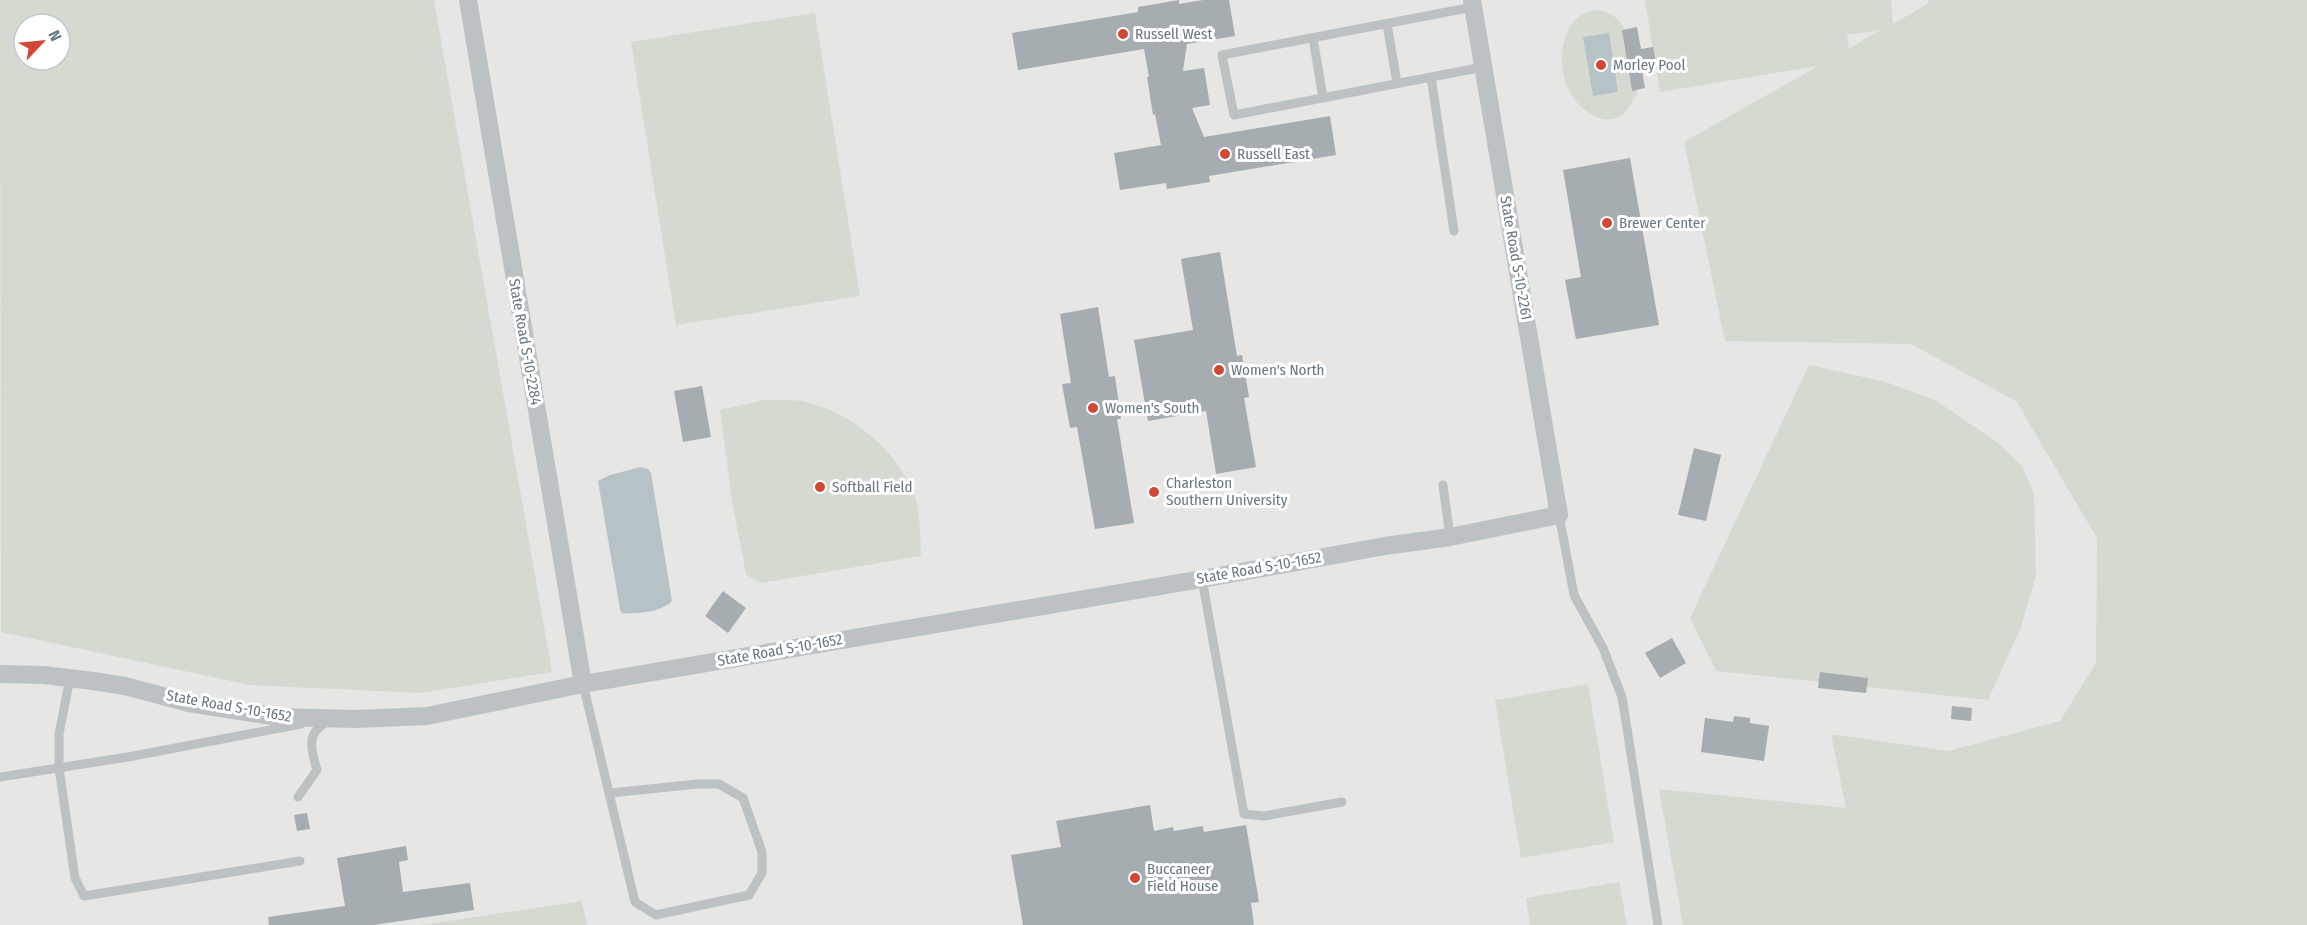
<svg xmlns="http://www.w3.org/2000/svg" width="2307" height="925" font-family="'Fira Sans Condensed',sans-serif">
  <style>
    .built { fill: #e6e6e5; fill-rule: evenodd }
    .green { fill: #d5dad1; fill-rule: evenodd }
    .water { fill: #b6c2c5 }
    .building { fill: #a5adb0 }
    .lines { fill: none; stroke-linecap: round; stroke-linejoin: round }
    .service { stroke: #bcc1c3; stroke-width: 9 }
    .minor { stroke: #bcc1c3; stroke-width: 18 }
    .poi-dot { fill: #d34834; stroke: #fff; stroke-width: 2 }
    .labels { text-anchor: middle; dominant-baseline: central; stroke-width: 6; stroke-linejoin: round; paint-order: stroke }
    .poi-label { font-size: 15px; fill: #677880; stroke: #fff; text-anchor: start }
    .street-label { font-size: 15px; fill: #677880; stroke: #fff }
  </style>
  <rect width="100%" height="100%" fill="#f5f5f2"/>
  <path class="built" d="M 0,0 L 2307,0 L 2307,925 L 0,925 ZM 24,24 L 60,24 L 60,60 L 24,60 Z"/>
  <path class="green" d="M 0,0 L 434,0 L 552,672 L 421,693 L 250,685 L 1,632 ZM 24,24 L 60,24 L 60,60 L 24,60 Z
    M 1645,0 L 1891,0 L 1893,24 L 1929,3 L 1928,0 L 2307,0 L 2307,925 L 1683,925 L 1659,789 L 1846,808 L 1831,734 L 1948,751 L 2060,721 L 2096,663 L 2097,538 L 2016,401 L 1911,344 L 1725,341 L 1684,142 L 1818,66 L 1660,92 ZM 1880,30 L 1850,48 L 1849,48 L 1847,35 Z
    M 1599,10 C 1612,13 1618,18 1625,29 L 1622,30 L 1632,90 L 1636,90 L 1637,93 C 1633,101 1628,111 1621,116 C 1613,121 1602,120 1594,116 C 1566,102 1555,65 1566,36 C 1573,19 1580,12 1599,10 Z
    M 815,13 L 860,296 L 676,325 L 631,42 Z
    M 1809,365 L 1886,382 L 1935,400 L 1997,442 L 2022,466 L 2034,493 L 2036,575 L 2021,627 L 1988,700 L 1716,671 L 1690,618 Z
    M 764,400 C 778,401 793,399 806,402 C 855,414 900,453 916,500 C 921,517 920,539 921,556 L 760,583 L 746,574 L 732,501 L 720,410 Z
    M 1588,684 L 1614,842 L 1521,858 L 1495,700 Z
    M 1619,882 L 1627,925 L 1530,925 L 1526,898 Z
    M 582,901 L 587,925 L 421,925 Z"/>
  <path class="water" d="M 1609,33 L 1618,92 L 1593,96 L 1583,37 Z
    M 641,467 L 648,469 L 651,473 L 672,601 C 662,612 637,614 622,613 L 620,609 L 598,481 L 610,475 Z"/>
  <path class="building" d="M 1179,0 L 1179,4 L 1203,0 L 1229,0 L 1235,36 L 1187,44 L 1183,71 L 1204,68 L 1210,105 L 1192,108 L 1204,137 L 1330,116 L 1336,155 L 1209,176 L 1210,182 L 1167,189 L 1166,183 L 1120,190 L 1114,153 L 1161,145 L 1155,114 L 1153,115 L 1147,77 L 1149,77 L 1144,49 L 1018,70 L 1012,33 L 1138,12 L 1138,7 Z
    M 1637,27 L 1641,49 L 1653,47 L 1657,68 L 1642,70 L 1645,88 L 1632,91 L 1622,30 Z
    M 1630,158 L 1659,325 L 1576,339 L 1565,280 L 1581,277 L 1563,170 Z
    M 1220,252 L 1237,356 L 1242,355 L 1249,397 L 1244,398 L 1256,467 L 1216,474 L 1206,411 L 1148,421 L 1134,340 L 1193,330 L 1181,259 Z
    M 1098,307 L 1109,377 L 1115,376 L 1121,419 L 1117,419 L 1134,523 L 1095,529 L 1077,427 L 1070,428 L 1062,384 L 1071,383 L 1060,314 Z
    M 702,386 L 711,437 L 683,442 L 674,391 Z
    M 1694,448 L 1721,455 L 1706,521 L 1678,515 Z
    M 723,591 L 746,608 L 728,633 L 705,616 Z
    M 1672,638 L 1686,663 L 1660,678 L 1645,653 Z
    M 1820,672 L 1868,678 L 1866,693 L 1818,688 Z
    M 1952,706 L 1972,708 L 1971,721 L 1951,719 Z
    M 1734,716 L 1750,718 L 1750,723 L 1769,726 L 1764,761 L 1701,752 L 1705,718 L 1733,722 Z
    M 1150,805 L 1154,831 L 1173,827 L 1174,831 L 1203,826 L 1204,832 L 1246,825 L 1259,902 L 1251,903 L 1254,925 L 1023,925 L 1011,855 L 1061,847 L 1056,821 Z
    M 307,813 L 310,829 L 297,831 L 294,815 Z
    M 406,846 L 408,860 L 399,862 L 403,892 L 470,883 L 474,910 L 374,925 L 269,925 L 268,917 L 345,906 L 337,858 Z"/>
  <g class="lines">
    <path class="service" d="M 1473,7 L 1222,55 L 1234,115 L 1483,67
      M 1387,24 L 1397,83
      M 1313,38 L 1323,98
      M 1431,77 L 1454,231
      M 1443,485 L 1450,537
      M 1559,515 L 1574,595 L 1603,648 L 1622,697 L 1658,925
      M 1202,579 L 1244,814 L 1264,816 L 1342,802
      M 70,678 L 59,734 L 59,768 L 75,878 L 84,896 L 300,861
      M 583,684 L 635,902 L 656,915 L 749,895 L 762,873 L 762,852 L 743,798 L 719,784 L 698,784 L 610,793
      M 0,777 L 128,757 L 301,724
      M 298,797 L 317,770 C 311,748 305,734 328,721"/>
    <path class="minor" d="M 468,0 L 583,684
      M 0,674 L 44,675 L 93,681 L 125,686 L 189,703 L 278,717 L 355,719 L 427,716 L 583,684 L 1202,579 L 1385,546 L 1450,537 L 1559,515 L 1472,0"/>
  </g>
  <g class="poi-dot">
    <circle cx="1123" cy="34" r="6"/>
    <circle cx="1601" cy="65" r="6"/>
    <circle cx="1225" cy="154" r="6"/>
    <circle cx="1607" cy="223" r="6"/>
    <circle cx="1219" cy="370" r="6"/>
    <circle cx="1093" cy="408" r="6"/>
    <circle cx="820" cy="487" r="6"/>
    <circle cx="1154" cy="492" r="6"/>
    <circle cx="1135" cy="878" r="6"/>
  </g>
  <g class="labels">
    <g class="poi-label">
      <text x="1135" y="34">Russell West</text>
      <text x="1613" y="65">Morley Pool</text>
      <text x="1237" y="154">Russell East</text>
      <text x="1619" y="223">Brewer Center</text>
      <text x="1231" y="370">Women's North</text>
      <text x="1105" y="408">Women's South</text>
      <text x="1166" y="483">Charleston<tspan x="1166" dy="17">Southern University</tspan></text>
      <text x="832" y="487">Softball Field</text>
      <text x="1147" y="869">Buccaneer<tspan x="1147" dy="17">Field House</tspan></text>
    </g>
    <g class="street-label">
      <text transform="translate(1516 258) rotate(80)">State Road S-10-2261</text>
      <text transform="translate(525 342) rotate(80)">State Road S-10-2284</text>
      <text transform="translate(1259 568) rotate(-10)">State Road S-10-1652</text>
      <text transform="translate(780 650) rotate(-10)">State Road S-10-1652</text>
      <text transform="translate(229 706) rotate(10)">State Road S-10-1652</text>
    </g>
  </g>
  <g transform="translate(42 42) rotate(64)"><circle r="28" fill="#ffffff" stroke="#c2c9cc" stroke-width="1.5"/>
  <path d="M0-4.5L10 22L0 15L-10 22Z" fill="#d34834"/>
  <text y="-9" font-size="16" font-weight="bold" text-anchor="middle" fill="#677880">N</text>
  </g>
</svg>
